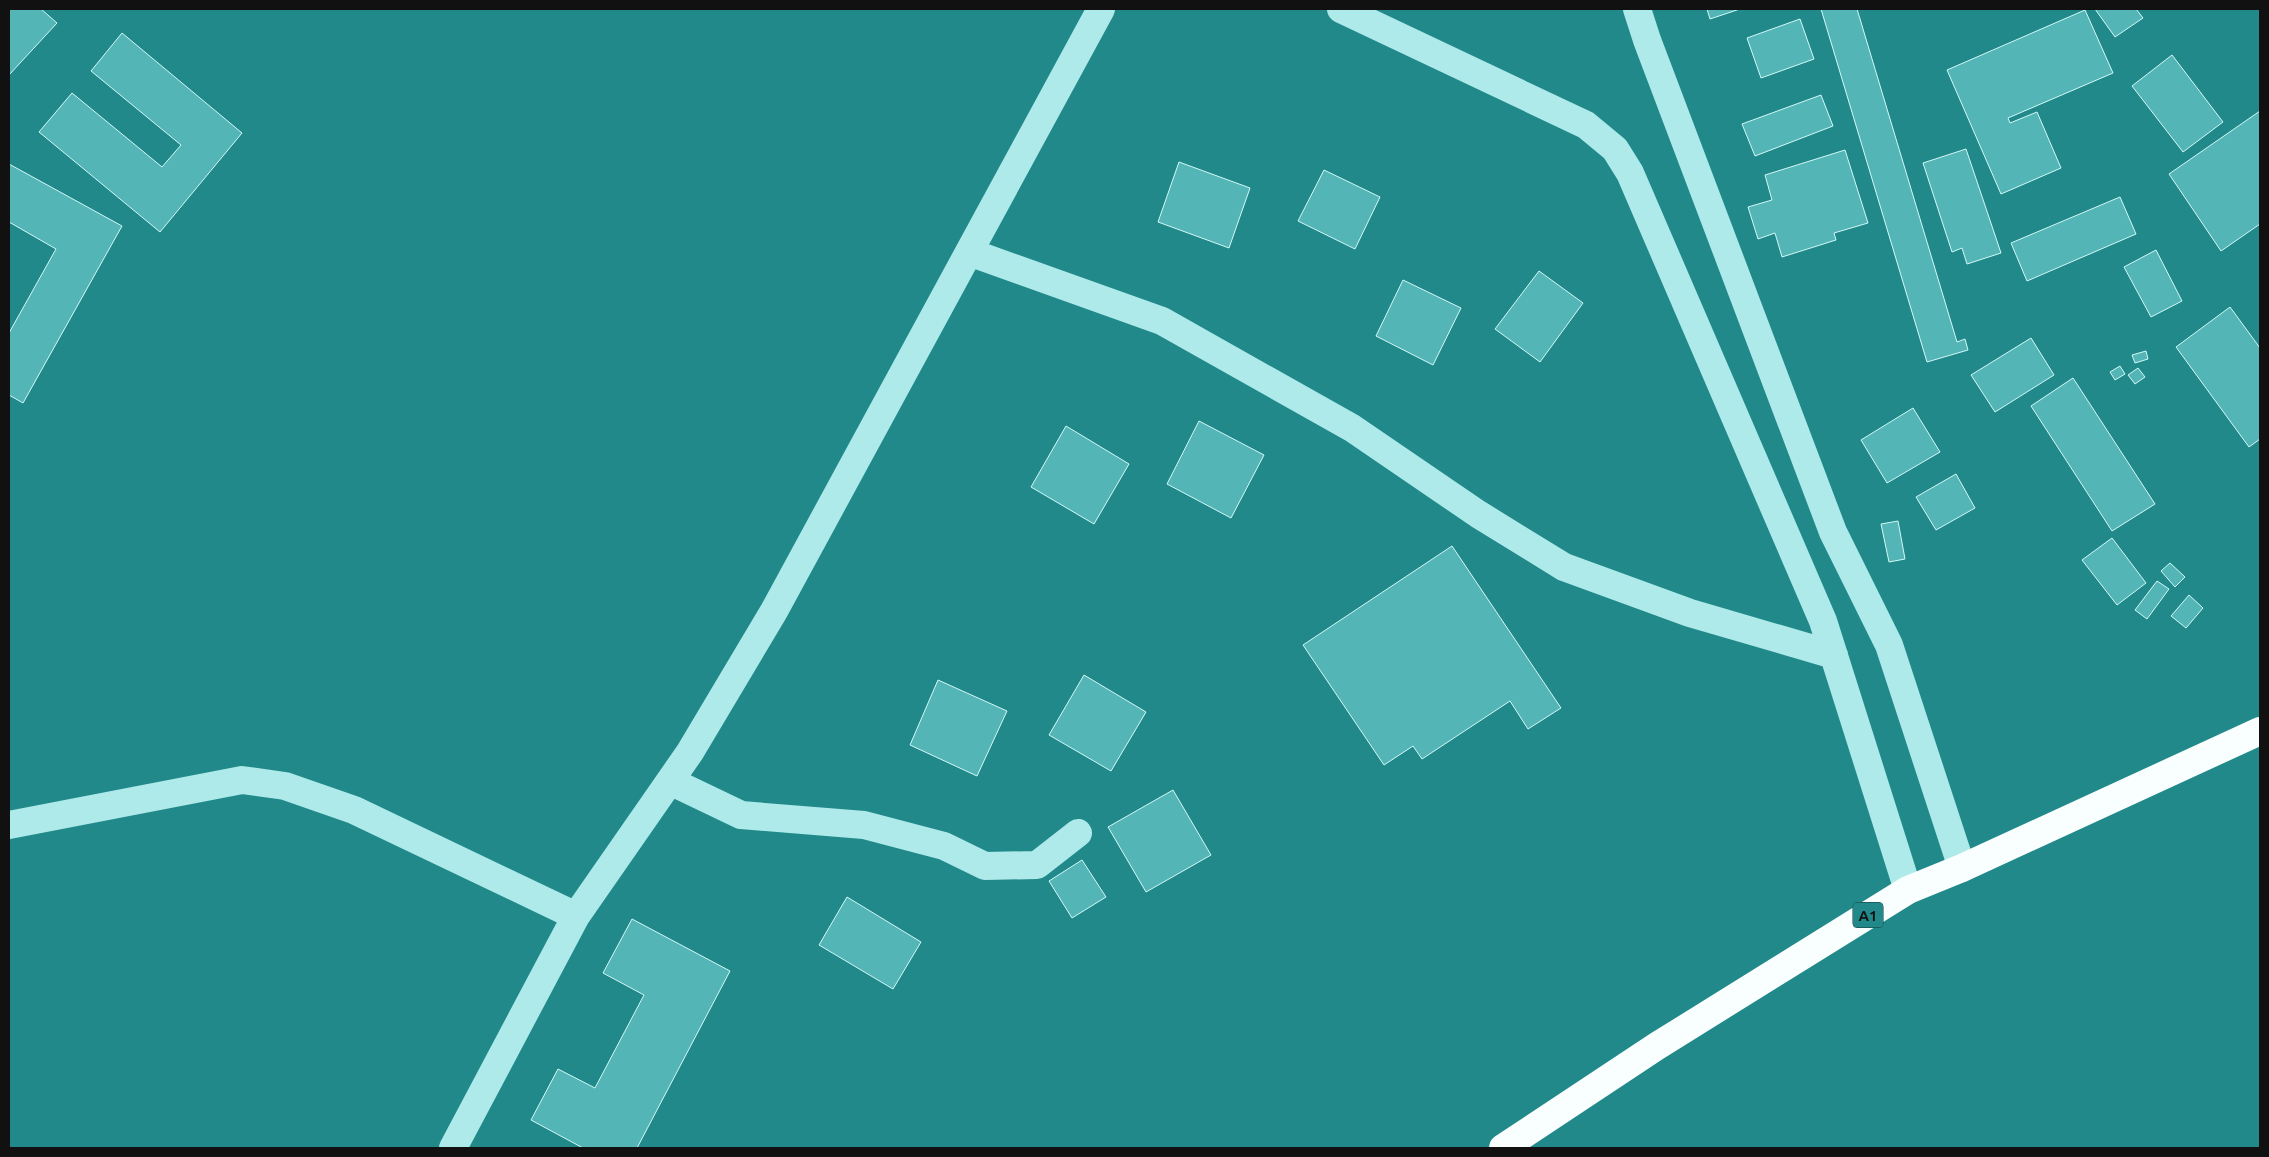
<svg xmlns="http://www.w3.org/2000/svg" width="2269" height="1157" font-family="Ubuntu,sans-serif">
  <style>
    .building { fill: #53b5b5; stroke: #d3f8f8 }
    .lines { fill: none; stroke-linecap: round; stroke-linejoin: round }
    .minor { stroke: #aeeaea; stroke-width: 28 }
    .trunk { stroke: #f9fefe; stroke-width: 28 }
    .labels { text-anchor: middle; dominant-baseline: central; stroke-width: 4; stroke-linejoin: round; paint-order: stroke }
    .shield { fill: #22898a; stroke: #163535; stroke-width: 1 }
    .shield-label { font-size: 15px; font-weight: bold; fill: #111 }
  </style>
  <rect width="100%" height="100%" fill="#22898a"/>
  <path class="building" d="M 9,9 L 41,9 L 57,23 L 9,75 Z
    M 1707,9 L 1740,9 L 1710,19 Z
    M 1821,9 L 1857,9 L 1957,342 L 1965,339 L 1968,350 L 1927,362 Z
    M 2095,9 L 2136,9 L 2143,18 L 2115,37 Z
    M 2085,10 L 2113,73 L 2008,118 L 2010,123 L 2037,112 L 2061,168 L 2001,194 L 1947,70 Z
    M 1800,19 L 1814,59 L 1761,78 L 1747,38 Z
    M 122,33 L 242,133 L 160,232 L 39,132 L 72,93 L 162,167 L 181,145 L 91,71 Z
    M 2172,55 L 2223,122 L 2183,152 L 2132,86 Z
    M 1821,95 L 1833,126 L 1755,156 L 1742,124 Z
    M 2260,111 L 2260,224 L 2221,251 L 2169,174 Z
    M 1966,149 L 2001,253 L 1967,264 L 1962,248 L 1952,252 L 1923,163 Z
    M 1845,150 L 1868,223 L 1834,233 L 1836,240 L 1782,257 L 1775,233 L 1758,239 L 1748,207 L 1772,200 L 1765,175 Z
    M 1179,162 L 1250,188 L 1229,248 L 1158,222 Z
    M 9,164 L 122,226 L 23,403 L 9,395 L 9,333 L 56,249 L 9,222 Z
    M 1324,170 L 1380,197 L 1355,249 L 1298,221 Z
    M 2120,197 L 2136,234 L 2027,281 L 2011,243 Z
    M 2156,250 L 2182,301 L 2151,317 L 2124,267 Z
    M 1539,271 L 1583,303 L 1540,362 L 1495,329 Z
    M 1403,280 L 1461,308 L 1433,365 L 1376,336 Z
    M 2230,307 L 2260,348 L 2260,439 L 2249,447 L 2176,347 Z
    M 2031,338 L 2054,375 L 1995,412 L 1971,375 Z
    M 2146,351 L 2148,359 L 2135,363 L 2132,355 Z
    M 2120,366 L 2125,374 L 2115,380 L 2110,372 Z
    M 2138,368 L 2145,377 L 2135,384 L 2128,375 Z
    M 2073,378 L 2155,504 L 2112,531 L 2031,406 Z
    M 1913,408 L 1940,452 L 1887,483 L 1861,440 Z
    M 1199,421 L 1264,455 L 1231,518 L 1167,484 Z
    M 1066,426 L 1129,464 L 1094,524 L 1031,487 Z
    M 1956,474 L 1975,508 L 1936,530 L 1916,497 Z
    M 1898,521 L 1905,559 L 1889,562 L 1881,524 Z
    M 2112,538 L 2146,583 L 2117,605 L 2082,560 Z
    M 1452,546 L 1561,708 L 1528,729 L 1510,701 L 1422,759 L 1413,746 L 1384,765 L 1303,645 Z
    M 2170,563 L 2185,577 L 2175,587 L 2161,571 Z
    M 2157,581 L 2169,589 L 2147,619 L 2135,610 Z
    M 2189,595 L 2203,608 L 2186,628 L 2171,616 Z
    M 1084,675 L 1146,712 L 1111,771 L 1049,735 Z
    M 938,680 L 1007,711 L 977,776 L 910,745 Z
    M 1173,790 L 1211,855 L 1146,892 L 1108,827 Z
    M 1082,860 L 1106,897 L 1072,918 L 1049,881 Z
    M 847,897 L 921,942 L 893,989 L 819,945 Z
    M 632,919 L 730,971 L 637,1148 L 583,1148 L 531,1120 L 558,1069 L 595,1088 L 644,995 L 603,973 Z"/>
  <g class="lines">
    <path class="minor" d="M 1341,9 L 1586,125 L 1615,149 L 1630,173 L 1823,621 L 1908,890
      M 1637,9 L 1647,40 L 1833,532 L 1889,645 L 1962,868
      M 969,252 L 1162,321 L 1352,428 L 1478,514 L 1564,567 L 1690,613 L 1834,655
      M 670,781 L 741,815 L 864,825 L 944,846 L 985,866 L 1037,865 L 1078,833
      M 9,825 L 242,780 L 285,786 L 354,810 L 576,916
      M 453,1148 L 576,916 L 690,752 L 774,611 L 1101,9"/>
    <path class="trunk" d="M 1503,1148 L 1657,1046 L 1908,890 L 1962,868 L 2260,731"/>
  </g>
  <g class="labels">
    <rect class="shield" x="1853" y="902.5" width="30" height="25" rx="4"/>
    <g class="shield-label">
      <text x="1868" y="915">A1</text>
    </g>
  </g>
  <rect width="2269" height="1157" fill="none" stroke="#111111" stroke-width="20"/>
</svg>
